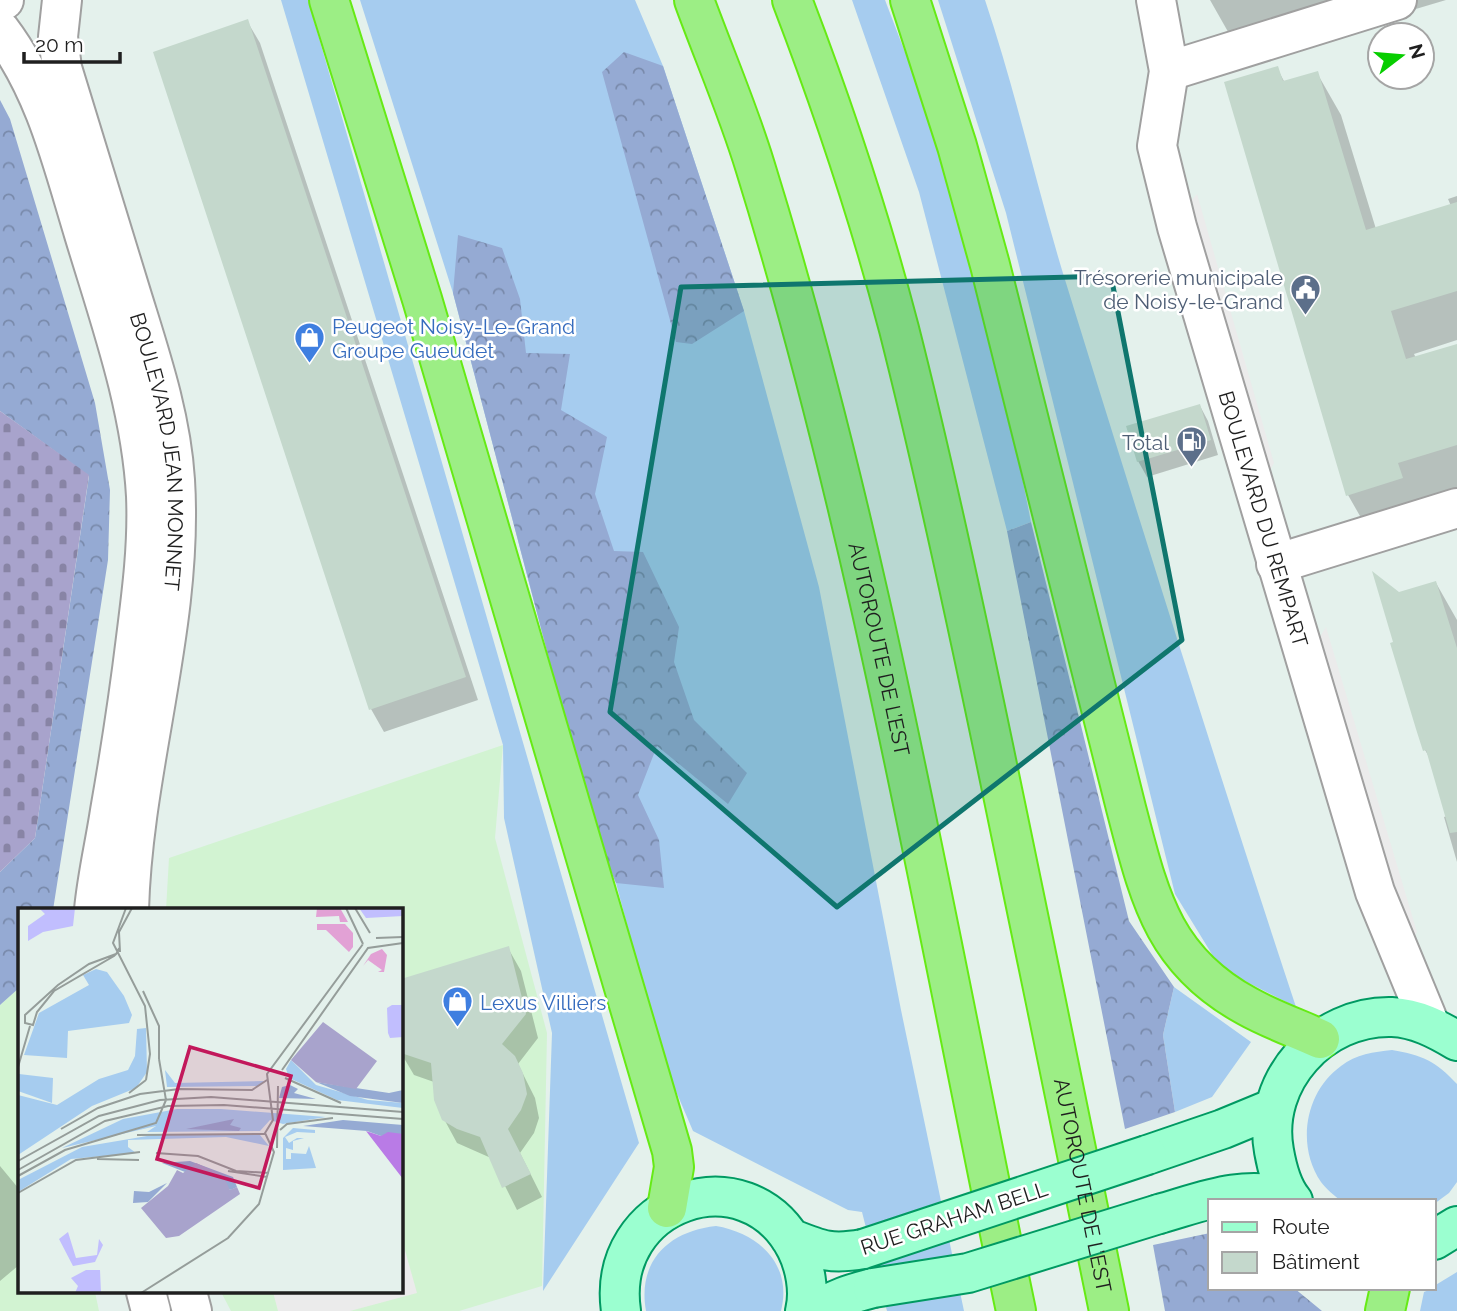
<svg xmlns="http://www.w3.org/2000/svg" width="1457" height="1311" font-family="Raleway,sans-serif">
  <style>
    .commercial { fill: #d2f3d2 }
    .grass { fill: #a6ccef }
    .forest { fill: url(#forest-crowns) }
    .cemetery { fill: url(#cemetery-stones) }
    .parking { fill: #ebebeb }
    .shadow { fill: #0003 }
    .building { fill: #c4d8cc }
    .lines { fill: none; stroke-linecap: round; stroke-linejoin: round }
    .minor-casing { stroke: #a0a0a0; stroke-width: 42 }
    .major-casing { stroke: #009a62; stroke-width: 42 }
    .highway-casing { stroke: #66ea15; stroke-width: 42 }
    .minor { stroke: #fff; stroke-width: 38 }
    .major { stroke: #9bffd0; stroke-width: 38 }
    .highway { stroke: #9cee85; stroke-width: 38 }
    .major-bridge-casing { stroke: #009a62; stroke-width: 42; stroke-linecap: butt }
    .major-bridge { stroke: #9bffd0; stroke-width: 38 }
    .marked { fill: #0f766e; fill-opacity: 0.2; stroke: #0f766e; stroke-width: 5; stroke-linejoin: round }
    .labels { text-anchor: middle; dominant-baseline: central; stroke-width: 5; stroke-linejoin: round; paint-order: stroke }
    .service-label { font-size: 21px; fill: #4e5e75; stroke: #fff; text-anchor: end }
    .shop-label { font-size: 21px; fill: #366cbe; stroke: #fff; text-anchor: start }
    .street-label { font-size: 21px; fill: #1f1f1f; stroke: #fff }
    .inset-road { fill: none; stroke: #959d9a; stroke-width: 2 }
    .view { fill: #c2185b; fill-opacity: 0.15; stroke: #c2185b; stroke-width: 3.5 }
    .inset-edge { fill: none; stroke: #1f1f1f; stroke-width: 3.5 }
  </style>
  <defs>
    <pattern id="forest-crowns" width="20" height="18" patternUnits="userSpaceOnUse" patternTransform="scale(1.75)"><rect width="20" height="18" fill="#95aad3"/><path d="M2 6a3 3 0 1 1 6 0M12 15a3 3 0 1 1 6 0" fill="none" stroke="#798aab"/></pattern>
    <pattern id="cemetery-stones" width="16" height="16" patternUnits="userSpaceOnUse" patternTransform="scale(1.75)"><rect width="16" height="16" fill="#a8a3cc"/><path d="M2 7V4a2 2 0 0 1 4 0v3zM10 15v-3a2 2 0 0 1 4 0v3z" fill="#8884a5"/></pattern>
  </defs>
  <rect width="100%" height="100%" fill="#e4f1ec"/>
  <path class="commercial" d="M 503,745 L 495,838 L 547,1033 L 542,1286 L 459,1311 L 231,1311 L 221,1292 L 401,1292 L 401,910 L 166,910 L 169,858 Z
    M 19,988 L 19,1292 L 95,1292 L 99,1311 L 0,1311 L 0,1005 Z"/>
  <path class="grass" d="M 281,0 L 308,0 L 639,1143 L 543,1291 L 552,1033 L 504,818 L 503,745 Z
    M 360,0 L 635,0 L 663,66 L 744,311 L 819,587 L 901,1010 L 964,1311 L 887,1311 L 862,1212 L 848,1210 L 693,1131 L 663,1061 L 616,883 L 594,830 L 453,293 Z
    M 852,0 L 885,0 L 936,133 L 1002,377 L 1031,522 L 1007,531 L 919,192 Z
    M 938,0 L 985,0 C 1015,89 1035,180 1062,270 C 1138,516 1215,762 1296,1007 L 1221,969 L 1175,894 L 1006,213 Z
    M 1174,987 L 1251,1042 L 1212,1097 L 1175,1112 L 1163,1035 Z
    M 1392,1050 C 1422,1055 1436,1061 1457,1084 L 1457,1182 L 1449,1193 L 1434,1204 L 1434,1201 L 1341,1201 C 1334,1195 1326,1189 1321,1182 C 1296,1145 1305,1092 1341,1066 C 1356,1054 1374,1052 1392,1050 Z
    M 716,1226 C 758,1233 793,1264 781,1311 L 646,1311 C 637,1261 669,1231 716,1226 Z
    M 1457,1272 L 1457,1311 L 1420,1311 L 1424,1292 L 1434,1288 L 1434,1286 Z"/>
  <path class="forest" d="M 624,52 L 663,66 L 744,311 L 692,344 L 676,342 L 602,72 Z
    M 0,100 L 10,119 L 95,403 L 110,490 L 108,560 L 53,910 L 19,910 L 19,988 L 0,1005 L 0,872 L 35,838 L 89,476 L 0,411 Z
    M 458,235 L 502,248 L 520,299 L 526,353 L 570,354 L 561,410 L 607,437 L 595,494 L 614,551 L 643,552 L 679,627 L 674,662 L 694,720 L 747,773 L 728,804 L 657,746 L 638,795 L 659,840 L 664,888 L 616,883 L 594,830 L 453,293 Z
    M 1031,522 L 1129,921 L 1174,987 L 1163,1035 L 1175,1112 L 1125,1129 L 1007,531 Z
    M 1210,1233 L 1210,1288 L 1294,1288 L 1322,1311 L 1165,1311 L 1153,1245 Z"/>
  <path class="cemetery" d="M 0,411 L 89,475 L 35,838 L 0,872 Z"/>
  <path class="parking" d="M 1197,194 L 1274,463 L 1264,482 L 1183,211 Z
    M 1326,627 L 1417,932 L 1408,947 L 1315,645 Z
    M 401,1236 L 417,1293 L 350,1311 L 278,1311 L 273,1292 L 401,1292 Z"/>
  <path class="shadow" d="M 1210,0 L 1446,0 L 1265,54 L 1231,37 Z
    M 247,21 L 260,43 L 478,700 L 384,732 L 371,709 Z
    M 1277,68 L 1285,83 L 1317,73 L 1341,115 L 1376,229 L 1451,206 L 1448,199 L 1457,196 L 1457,340 L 1414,354 L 1416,358 L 1457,346 L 1457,495 L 1372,537 L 1348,495 Z
    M 1200,406 L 1208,421 L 1218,455 L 1147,477 L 1138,461 Z
    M 1436,583 L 1457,620 L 1457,862 L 1444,817 L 1447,816 L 1431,760 L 1425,750 L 1395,643 L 1399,593 Z
    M 508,948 L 521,971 L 538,1038 L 518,1064 L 535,1098 L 539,1118 L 534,1133 L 520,1153 L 542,1197 L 517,1210 L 491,1158 L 457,1143 L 444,1119 L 434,1082 L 414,1075 L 401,1053 L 401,981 Z
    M 0,1166 L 19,1189 L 19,1265 L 0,1281 Z"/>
  <path class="building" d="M 248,19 L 466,677 L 369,710 L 153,52 Z
    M 1278,66 L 1283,81 L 1318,71 L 1366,230 L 1457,202 L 1457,291 L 1391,311 L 1406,359 L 1457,344 L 1457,445 L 1398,463 L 1403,478 L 1346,496 L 1224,82 Z
    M 1200,404 L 1211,440 L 1137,462 L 1126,426 Z
    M 1372,571 L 1399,592 L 1436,581 L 1457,648 L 1457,832 L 1450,833 L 1426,750 L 1423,751 L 1416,729 L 1390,643 L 1393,642 Z
    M 509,946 L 526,1014 L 502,1044 L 515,1056 L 523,1073 L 527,1094 L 521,1110 L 508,1129 L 531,1174 L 502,1188 L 480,1137 L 457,1129 L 442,1120 L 434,1100 L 431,1063 L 401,1053 L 401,979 Z"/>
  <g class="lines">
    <defs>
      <g id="minor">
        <path d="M 0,0 L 4,0"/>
        <path id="s1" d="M 62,0 L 58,37 L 62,68 C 85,142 108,216 130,290 C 149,352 171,415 175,480 C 184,625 133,766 129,910"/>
        <path id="s2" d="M 1156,0 L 1169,71 L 1157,146 L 1177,227 L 1375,892 L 1430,1025"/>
        <path d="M 0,30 C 46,91 62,162 84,234 C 110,320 141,406 146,496 C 148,544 142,591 136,638 C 129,696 120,754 110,811 C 105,844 97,877 94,910"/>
        <path d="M 1169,71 L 1397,0"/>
        <path d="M 1276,564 L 1457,508"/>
        <path d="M 146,1292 L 151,1311"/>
        <path d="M 187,1292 L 192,1311"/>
      </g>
      <path id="major" d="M 1147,1155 L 1223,1129 L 1274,1108
        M 1293,1201 C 1282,1188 1277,1168 1274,1151 C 1261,1081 1321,1015 1392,1017 C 1416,1018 1437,1029 1457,1041
        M 1159,1214 C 1208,1200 1238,1186 1290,1197
        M 790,1238 C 820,1250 830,1255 863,1249
        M 1434,1240 L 1457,1226
        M 621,1311 C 605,1201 746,1152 796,1248 C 805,1266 810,1291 805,1311
        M 819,1311 C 834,1298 854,1293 873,1288"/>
      <g id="highway">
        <path d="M 329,0 L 422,299 L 672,1151 L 674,1167 L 667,1208"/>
        <path id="s3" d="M 694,0 C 714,55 738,110 755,166 C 871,540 936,928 1016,1311"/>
        <path id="s4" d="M 792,0 C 833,107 870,218 899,329 C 934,467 964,607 993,746 C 1032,934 1071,1123 1109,1311"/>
        <path d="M 910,0 L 957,146 L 990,265 L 1126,808 C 1149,895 1162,960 1247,1006 C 1270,1019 1296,1028 1320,1039"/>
        <path d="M 1385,1311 L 1390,1288"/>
      </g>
    </defs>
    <use href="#minor" class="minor-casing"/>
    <use href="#major" class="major-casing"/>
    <use href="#highway" class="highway-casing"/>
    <use href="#minor" class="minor"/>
    <use href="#major" class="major"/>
    <use href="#highway" class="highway"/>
    <defs>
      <path id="major-bridge" d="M 863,1249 L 1147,1155
        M 873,1288 L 968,1273 L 1159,1214"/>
    </defs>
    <use href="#major-bridge" class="major-bridge-casing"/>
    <use href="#major-bridge" class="major-bridge"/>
  </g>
  <path class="marked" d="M 1111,276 L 1182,640 L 837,907 L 610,712 L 681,287 Z"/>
  <defs>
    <symbol id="civic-pin" viewBox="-11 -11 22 30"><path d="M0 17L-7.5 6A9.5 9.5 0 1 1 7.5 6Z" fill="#5c6f8a" stroke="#fff"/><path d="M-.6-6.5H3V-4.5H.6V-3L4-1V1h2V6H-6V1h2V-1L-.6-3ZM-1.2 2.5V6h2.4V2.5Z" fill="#fff"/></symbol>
    <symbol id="shop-pin" viewBox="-11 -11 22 30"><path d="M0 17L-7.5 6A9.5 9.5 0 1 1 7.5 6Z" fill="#3f7fe0" stroke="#fff"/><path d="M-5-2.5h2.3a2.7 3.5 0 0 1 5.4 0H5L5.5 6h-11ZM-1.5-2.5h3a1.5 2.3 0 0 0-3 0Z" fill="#fff"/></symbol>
    <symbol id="fuel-pin" viewBox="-11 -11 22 30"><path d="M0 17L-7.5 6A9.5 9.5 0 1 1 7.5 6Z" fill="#5c6f8a" stroke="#fff"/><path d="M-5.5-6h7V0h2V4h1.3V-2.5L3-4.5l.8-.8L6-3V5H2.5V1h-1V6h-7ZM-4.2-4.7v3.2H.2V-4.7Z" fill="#fff"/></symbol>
  </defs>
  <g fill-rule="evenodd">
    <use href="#civic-pin" x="1288" y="272" width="35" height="47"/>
    <use href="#shop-pin" x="292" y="320" width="35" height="47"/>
    <use href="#fuel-pin" x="1174" y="424" width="35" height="47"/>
    <use href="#shop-pin" x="440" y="984" width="35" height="47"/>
  </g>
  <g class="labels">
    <g class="service-label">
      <text x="1283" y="277">Trésorerie municipale<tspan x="1283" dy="24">de Noisy-le-Grand</tspan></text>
      <text x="1169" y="442">Total</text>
    </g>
    <g class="shop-label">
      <text x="332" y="326">Peugeot Noisy-Le-Grand<tspan x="332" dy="24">Groupe Gueudet</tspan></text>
      <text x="480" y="1002">Lexus Villiers</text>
    </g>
    <g class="street-label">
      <text stroke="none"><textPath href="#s1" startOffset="466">BOULEVARD JEAN MONNET</textPath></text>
      <text stroke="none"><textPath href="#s2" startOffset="536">BOULEVARD DU REMPART</textPath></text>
      <text stroke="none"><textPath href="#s3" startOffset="676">AUTOROUTE DE L’EST</textPath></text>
      <text stroke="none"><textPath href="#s4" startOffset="1222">AUTOROUTE DE L’EST</textPath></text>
      <text transform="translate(954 1218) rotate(-18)">RUE GRAHAM BELL</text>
    </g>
  </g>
  <g transform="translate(18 908)">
    <rect width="385" height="385" fill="#e4f1ec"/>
    <path d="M 78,61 L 89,64 L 106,88 L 114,107 L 111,115 L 50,123 L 49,150 L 6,147 L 21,105 L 71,77 L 65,67 ZM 128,120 L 129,164 L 118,180 L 74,198 L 0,247 L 0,187 L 39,197 L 81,171 L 110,162 L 117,148 L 119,121 ZM 273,152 L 298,177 L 350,192 L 385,195 L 385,200 L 319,192 L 271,170 L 268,161 ZM 147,162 L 157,175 L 246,173 L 241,178 L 149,179 ZM 1,166 L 35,170 L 34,195 L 0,183 ZM 159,201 L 203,201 L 308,209 L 265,216 L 252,212 L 242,223 L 129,224 L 138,218 L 44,240 L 105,211 ZM 275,220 L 297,222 L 297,225 L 279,224 L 267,229 L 271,235 L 279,230 L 286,230 L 275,233 L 275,242 L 268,240 L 268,251 L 273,251 L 273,245 L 288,246 L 291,238 L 298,260 L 265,262 L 265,230 ZM 135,227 L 242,227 L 251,238 L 208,229 L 110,232 L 110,239 L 118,245 L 53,251 L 0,284 L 0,272 L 64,239 Z" fill="#a6ccef"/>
    <path d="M 298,174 L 371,185 L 385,182 L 385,195 L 332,188 ZM 272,177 L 280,181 L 276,185 L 298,191 L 261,190 L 264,179 ZM 216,211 L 212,217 L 223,220 L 221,223 L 168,221 ZM 325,212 L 385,217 L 385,226 L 363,228 L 349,223 L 285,218 ZM 172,253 L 215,269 L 219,279 L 213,282 L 144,255 ZM 149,275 L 130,294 L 115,295 L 116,283 L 131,284 Z" fill="#95aad3"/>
    <path d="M 305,114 L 359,153 L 338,181 L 298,174 L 273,152 ZM 178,255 L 205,267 L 212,282 L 219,279 L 222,286 L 161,328 L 148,330 L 123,300 L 150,278 L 159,262 L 165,265 Z" fill="#a8a3cc"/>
    <path d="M 21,0 L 57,0 L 55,18 L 25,24 L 10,33 L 10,18 L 27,6 ZM 341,0 L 385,0 L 385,8 L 348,10 ZM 374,97 L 385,97 L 385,129 L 372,130 L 370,125 L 369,100 ZM 50,324 L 58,350 L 79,347 L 81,331 L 85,337 L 77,354 L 55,358 L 41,331 ZM 68,362 L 82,362 L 83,385 L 57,385 L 60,378 L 53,370 Z" fill="#c1befe"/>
    <path d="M 348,223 L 363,228 L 370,224 L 385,226 L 385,271 Z" fill="#b97be6"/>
    <path d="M 322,0 L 330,14 L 322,14 L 321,8 L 298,9 L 299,0 ZM 299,16 L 327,16 L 335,25 L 335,39 L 331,44 L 308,22 L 299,22 ZM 364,41 L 369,47 L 366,64 L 360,64 L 364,62 L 350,52 L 345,58 L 353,46 Z" fill="#e2a1d5"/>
    <path class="inset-road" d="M 108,0 L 95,35 L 127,98 L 132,146 L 128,172M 328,0 L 345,36M 337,0 L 352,25M 358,30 L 385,29M 102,44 L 101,24 L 114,0M 98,46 L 71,56 L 40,77 L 7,107 L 7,115 L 15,117 L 19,104 L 36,83 L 96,48 L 98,46 L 100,43 L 101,40M 125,83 L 141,118 L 141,151M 0,159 L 12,118M 264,162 L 350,40 L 385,35M 267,170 L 323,195M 111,185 L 128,172M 43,221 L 80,200 L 122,186 L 161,181 L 234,182 L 249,172M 262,222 L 269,216 L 315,210M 119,227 L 247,226M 259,240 L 260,178M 138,245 L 180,248 L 218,263 L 251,265M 79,251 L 121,252M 0,253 L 81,208 L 142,192 L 193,189 L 385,204M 0,262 L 87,213 L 150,198 L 206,197 L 385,211M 210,263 L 249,269M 0,268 L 47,242 L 138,215 L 148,192 L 141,151M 0,285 L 58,252 L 122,244M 123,385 L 210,330 L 241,296 L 256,244 L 247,225 L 255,212 L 249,166 L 345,36"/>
    <path class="view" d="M 172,139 L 273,168 L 241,280 L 139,251 Z"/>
    <rect width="385" height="385" class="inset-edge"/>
  </g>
  <rect x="1208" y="1199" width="228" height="91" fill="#ffffff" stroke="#a5a5a5" stroke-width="2"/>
  <rect x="1222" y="1222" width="35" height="10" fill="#9bffd0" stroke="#a5a5a5" stroke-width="2"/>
  <text x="1272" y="1234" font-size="21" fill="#1f1f1f">Route</text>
  <rect x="1222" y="1252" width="35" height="21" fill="#c4d8cc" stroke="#a5a5a5" stroke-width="2"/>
  <text x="1272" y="1269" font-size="21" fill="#1f1f1f">Bâtiment</text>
  <g transform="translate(1401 56) rotate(74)"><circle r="33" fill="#ffffff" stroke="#a5a5a5" stroke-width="2"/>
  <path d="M0-5L12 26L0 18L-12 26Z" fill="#07ce00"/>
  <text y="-10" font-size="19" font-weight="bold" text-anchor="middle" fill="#1f1f1f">N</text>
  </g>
  <path d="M24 52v10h96v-10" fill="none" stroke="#1f1f1f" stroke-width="3.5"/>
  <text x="35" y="52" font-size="21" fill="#1f1f1f" stroke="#ffffff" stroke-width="5" paint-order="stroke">20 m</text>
</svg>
